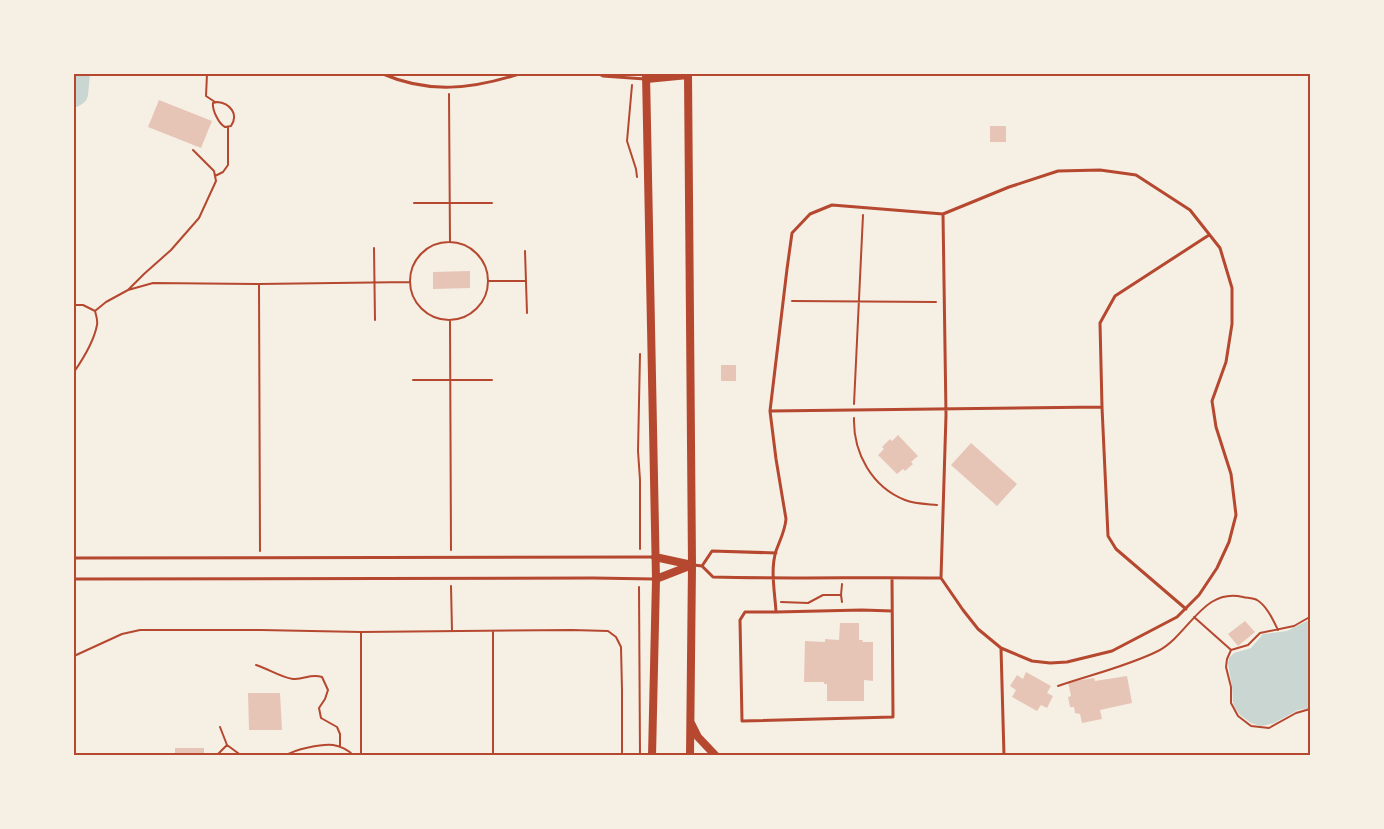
<svg xmlns="http://www.w3.org/2000/svg" width="1384" height="829" font-family="Arial,sans-serif">
  <style>
    .water { fill: #c9d6d2 }
    .lines { fill: none; stroke-linecap: round; stroke-linejoin: round }
    .river { stroke: #c9d6d2; stroke-width: 22 }
    .building { fill: #e6c5b7 }
    .path { stroke: #b5482f; stroke-width: 2 }
    .service { stroke: #b5482f; stroke-width: 3 }
    .secondary { stroke: #b5482f; stroke-width: 8 }
    .neatline { fill: none; stroke: #b5482f; stroke-width: 2 }
  </style>
  <rect width="100%" height="100%" fill="#f6efe4"/>
  <path class="water" d="M 1309,620 L 1310,620 L 1310,708 L 1298,710 L 1274,723 L 1267,725 L 1261,726 L 1251,723 L 1240,715 L 1235,708 L 1233,702 L 1232,686 L 1228,664 L 1229,658 L 1234,653 L 1251,648 L 1263,634 L 1287,631 Z"/>
  <g class="lines">
    <path class="river" d="M 74,96 L 77,94 L 79,74"/>
  </g>
  <path class="building" d="M 159,100 L 212,121 L 201,148 L 148,127 Z
    M 990,126 L 1006,126 L 1006,142 L 990,142 Z
    M 470,271 L 470,288 L 433,289 L 433,272 Z
    M 721,365 L 736,365 L 736,381 L 721,381 Z
    M 898,435 L 918,456 L 911,462 L 913,464 L 905,471 L 903,469 L 897,474 L 878,455 L 884,449 L 882,447 L 890,439 L 892,441 Z
    M 971,443 L 1017,484 L 997,506 L 951,465 Z
    M 1245,621 L 1255,632 L 1238,646 L 1228,634 Z
    M 840,623 L 859,623 L 859,640 L 863,640 L 862,642 L 873,642 L 873,681 L 864,680 L 864,701 L 827,701 L 827,684 L 824,684 L 824,682 L 804,682 L 805,641 L 825,642 L 825,639 L 839,640 Z
    M 1026,672 L 1051,686 L 1047,693 L 1053,696 L 1047,708 L 1041,705 L 1037,711 L 1012,697 L 1016,690 L 1010,686 L 1017,675 L 1023,679 Z
    M 1127,676 L 1132,703 L 1100,710 L 1102,719 L 1082,723 L 1080,714 L 1075,713 L 1074,707 L 1070,707 L 1068,697 L 1071,696 L 1068,682 L 1094,678 L 1095,681 Z
    M 248,693 L 280,693 L 282,730 L 249,730 Z
    M 175,748 L 204,748 L 204,756 L 175,756 Z"/>
  <g class="lines">
    <path class="path" d="M 207,74 L 206,96 L 215,102
      M 632,85 L 627,141 L 636,169 L 637,177
      M 449,94 L 450,242
      M 217,102 C 230,103 239,114 231,126 L 225,127 C 219,124 212,110 213,103 Z
      M 215,176 L 223,172 L 228,165 L 228,128
      M 414,203 L 492,203
      M410 281a39 39 0 1 1 78 0a39 39 0 1 1-78 0Z
      M 374,248 L 375,320
      M 525,251 L 527,313
      M 488,281 L 526,281
      M 259,284 L 260,551
      M 128,290 L 144,274 L 171,250 L 199,218 L 216,181 L 214,171 L 193,150
      M 792,301 L 936,302
      M 74,305 L 83,305 L 95,311 C 96,315 98,320 97,325 C 94,341 83,359 74,372
      M 95,311 L 106,302 L 128,290 L 153,283 L 259,284 L 410,282
      M 450,320 L 451,550
      M 413,380 L 492,380
      M 854,404 L 863,215
      M 854,418 C 853,453 872,487 905,500 C 915,504 927,504 937,505
      M 640,549 L 640,480 L 638,451 L 640,354
      M 842,584 L 841,595 L 842,602
      M 451,586 L 452,631
      M 639,587 L 640,756
      M 781,602 L 808,603 L 823,595 L 841,595
      M 1194,617 L 1230,649
      M 493,631 L 493,756
      M 361,632 L 361,756
      M 1231,650 L 1227,659 L 1226,667 L 1231,687 L 1231,703 L 1238,716 L 1251,726 L 1269,728 L 1296,713 L 1310,709
      M 1231,650 L 1248,645 L 1260,633 L 1294,626 L 1308,618 L 1310,618
      M 74,656 L 122,634 L 140,630 L 261,630 L 361,632 L 572,630 L 608,631 L 616,637 L 621,647 L 622,690 L 622,756
      M 256,665 C 269,669 280,677 293,679 C 305,680 310,673 322,677 L 328,690 L 325,699 L 319,708 L 321,718 L 337,727 L 340,734 L 340,747
      M 1058,686 C 1090,675 1128,666 1158,651 C 1189,635 1203,587 1243,597 C 1247,598 1253,598 1257,600 C 1267,606 1273,620 1278,630
      M 220,727 L 227,745 L 242,756
      M 216,756 L 227,745
      M 257,756 L 261,754 L 264,756
      M 285,756 C 295,749 321,744 333,745 C 340,746 349,750 354,756"/>
    <path class="service" d="M 383,74 C 429,94 472,89 519,74
      M 599,74 L 603,76 L 645,79
      M 943,214 L 1009,187 L 1058,171 L 1100,170 L 1136,175 L 1190,210 L 1220,248 L 1232,288 L 1232,324 L 1226,362 L 1212,401 L 1216,427 L 1231,474 L 1236,515 L 1229,542 L 1217,568 L 1199,595 L 1177,617 L 1112,651 L 1067,662 L 1050,663 L 1032,661 L 1001,648
      M 770,411 L 1101,407
      M 74,558 L 654,557
      M 694,565 L 702,566 L 713,577 C 789,579 865,577 941,578 L 946,415 L 943,214 L 832,205 L 810,214 L 792,233 L 787,269 L 770,411 L 776,459 L 786,519 C 785,531 780,540 776,551 C 770,570 775,593 776,612 L 745,612 L 740,620 L 742,721 L 893,717 L 892,578
      M 702,566 L 712,551 L 776,553
      M 941,578 L 963,610 L 978,629 L 1001,648 L 1004,756
      M 74,579 L 593,578 L 654,579
      M 1186,609 L 1116,549 L 1108,536 L 1102,407 L 1100,323 L 1115,296 L 1209,235
      M 776,612 L 862,610 L 892,611"/>
    <path class="secondary" d="M 646,74 L 656,579 L 652,756
      M 688,74 L 692,565 L 690,756
      M 647,79 L 688,75
      M 655,557 L 692,565
      M 656,579 L 692,565
      M 691,723 L 698,737 L 716,756"/>
  </g>
  <rect width="1384" height="829" fill="none" stroke="#f6efe4" stroke-width="150"/>
  <rect x="75" y="75" width="1234" height="679" class="neatline"/>
</svg>
